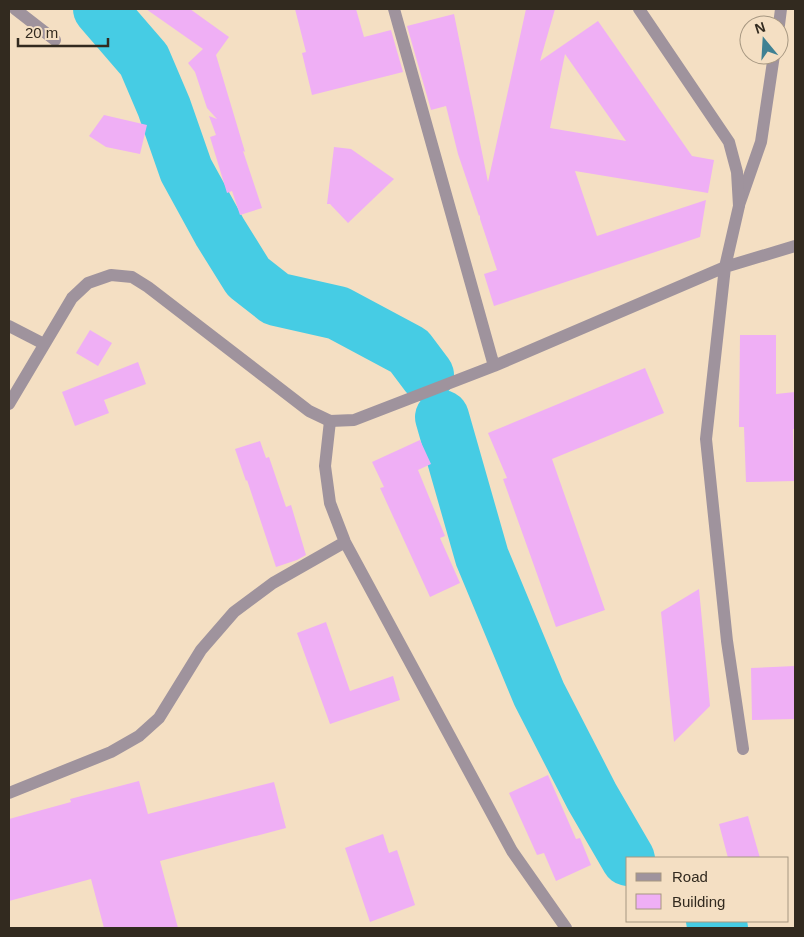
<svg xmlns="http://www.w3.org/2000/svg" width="804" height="937" font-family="Helvetica,sans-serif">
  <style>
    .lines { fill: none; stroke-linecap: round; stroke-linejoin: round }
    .river { stroke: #46cce4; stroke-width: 54 }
    .building { fill: #efaff5; fill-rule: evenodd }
    .service { stroke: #9f939d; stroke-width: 12 }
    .minor { stroke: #9f939d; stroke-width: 12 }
  </style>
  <rect width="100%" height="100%" fill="#f4dfc3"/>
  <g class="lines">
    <path class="river" d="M 100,9 L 144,60 L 164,107 L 186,170 L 220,232 L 248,277 L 276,299 L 338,313 L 409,351 L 427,375
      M 442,417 L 482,557 L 539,694 L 592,797 L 628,859
      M 713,921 L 721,928"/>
  </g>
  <path class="building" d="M 146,9 L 190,9 L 229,37 L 216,55 L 245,152 L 243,151 L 262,208 L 240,215 L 232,191 L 227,193 L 210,137 L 216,135 L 209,116 L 217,119 L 207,108 L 195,72 L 188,63 L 203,49 Z
    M 295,9 L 356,9 L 364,37 L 391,30 L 403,72 L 312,95 L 302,53 L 306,52 Z
    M 526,9 L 555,9 L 540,61 L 598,21 L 692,156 L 714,160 L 708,193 L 575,171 L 597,236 L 706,200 L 700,237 L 494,306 L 484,274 L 497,270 L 480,219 L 480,215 L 479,216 L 458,154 L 446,106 L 431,110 L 407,26 L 454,14 L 488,182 ZM 565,54 L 626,141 L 550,128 Z
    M 104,115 L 147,125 L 140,154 L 106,147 L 89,136 Z
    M 334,147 L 351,149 L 394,179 L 348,223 L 330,204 L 327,204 Z
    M 90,330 L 112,343 L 98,366 L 76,353 Z
    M 740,335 L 776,335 L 776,394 L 795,392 L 795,429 L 793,429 L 794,481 L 746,482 L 744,427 L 739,427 Z
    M 138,362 L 146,384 L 104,400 L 109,413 L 75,426 L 62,392 Z
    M 645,368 L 664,413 L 552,459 L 605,610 L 556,627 L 503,479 L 507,478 L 488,433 Z
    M 420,440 L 431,464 L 418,470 L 445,536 L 440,538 L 460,583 L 430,597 L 380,488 L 384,487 L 372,462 Z
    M 260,441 L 266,458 L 269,457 L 286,507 L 291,505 L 306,555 L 297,560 L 276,567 L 247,480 L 246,481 L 235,449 Z
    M 699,589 L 710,706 L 674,742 L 661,612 Z
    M 326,622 L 350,691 L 393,676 L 400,700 L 330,724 L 297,633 Z
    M 795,666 L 795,719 L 752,720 L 751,668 Z
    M 548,775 L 576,839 L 580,838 L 591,865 L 556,881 L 544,853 L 537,855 L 509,793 Z
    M 139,781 L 148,814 L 274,782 L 286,828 L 160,861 L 178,928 L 104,928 L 91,879 L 9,901 L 9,819 L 71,802 L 70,799 Z
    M 748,816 L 760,858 L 728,858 L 719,824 Z
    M 383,834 L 389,853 L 397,850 L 415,905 L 370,922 L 345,848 Z"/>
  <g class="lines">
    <path class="service" d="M 15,9 L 55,40
      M 779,25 L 781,9
      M 739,205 L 761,142 L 774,55
      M 330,421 L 325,466 L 330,503 L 345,542 L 512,851 L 566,928
      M 9,793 L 111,752 L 139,736 L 159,718 L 201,650 L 234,612 L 273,583 L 345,542"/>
    <path class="minor" d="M 394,9 L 494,366
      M 639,9 L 729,142 L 737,172 L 739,206 L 725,267 L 706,439 L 727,641 L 743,749
      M 9,326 L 44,344
      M 9,404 L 72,298 L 88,283 L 111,275 L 132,277 L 148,287 L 309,411 L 330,421 L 354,420 L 494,366 L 725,267 L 795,246"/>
  </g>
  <rect width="804" height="937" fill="none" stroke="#322a1f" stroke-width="20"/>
  <rect x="626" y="857" width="162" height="65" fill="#f4dfc3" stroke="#a69781"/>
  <rect x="636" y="873" width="25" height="8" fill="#9f939d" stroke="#a69781"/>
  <text x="672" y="882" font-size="15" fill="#322a1f">Road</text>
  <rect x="636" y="894" width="25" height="15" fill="#efaff5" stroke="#a69781"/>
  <text x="672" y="907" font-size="15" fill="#322a1f">Building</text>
  <g transform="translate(764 40) rotate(342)"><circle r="24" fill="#f4dfc3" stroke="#a69781"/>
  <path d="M0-4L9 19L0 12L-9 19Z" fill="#3f8193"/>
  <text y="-8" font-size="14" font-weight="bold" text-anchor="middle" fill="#322a1f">N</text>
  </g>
  <path d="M18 38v8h90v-8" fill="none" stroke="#322a1f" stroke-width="2.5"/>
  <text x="25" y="38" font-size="15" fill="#322a1f" stroke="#f4dfc3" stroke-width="4" paint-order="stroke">20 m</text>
</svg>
